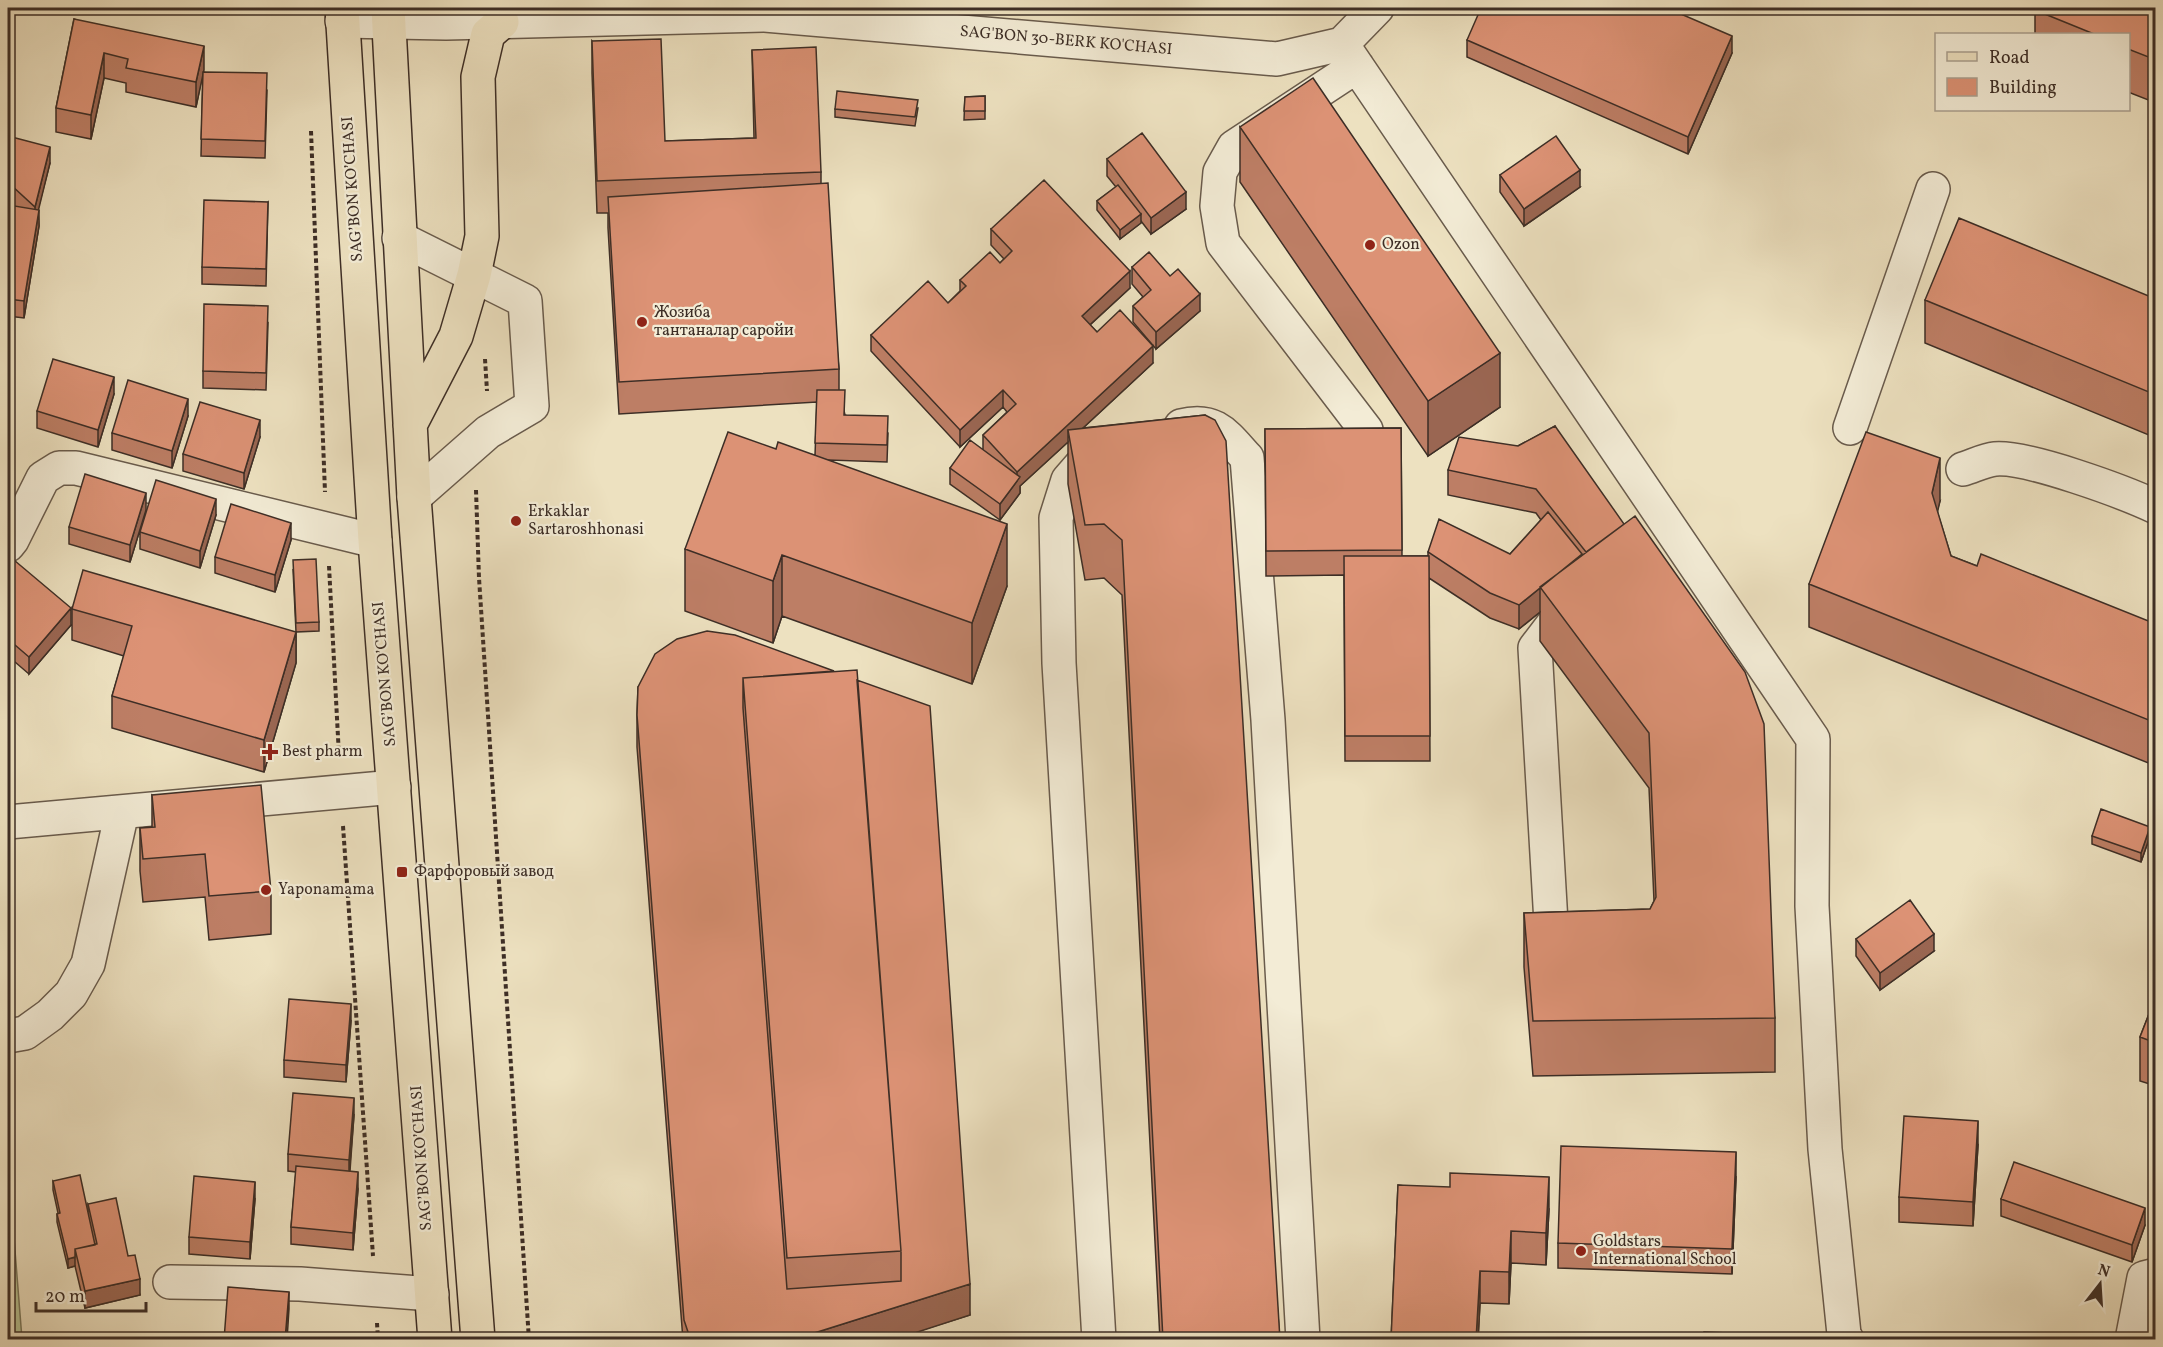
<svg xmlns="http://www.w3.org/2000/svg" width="2163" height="1347" font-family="Vollkorn,serif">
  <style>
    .grass { fill: #b7c393; stroke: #7a785c; stroke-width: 1.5 }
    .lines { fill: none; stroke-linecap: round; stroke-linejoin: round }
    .minor-casing { stroke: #695b4c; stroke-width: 36 }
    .major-casing { stroke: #3d2e26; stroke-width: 36 }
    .path { stroke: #3d2e26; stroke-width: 4; stroke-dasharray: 4.5 3; stroke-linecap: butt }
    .minor { stroke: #f3ecd6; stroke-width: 33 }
    .major { stroke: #ede1c0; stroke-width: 33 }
    .wall { fill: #bd7e65; stroke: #3d2e26; stroke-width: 1.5 }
    .shaded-wall { fill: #9a6652; stroke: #3d2e26; stroke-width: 1.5 }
    .building { fill: #dc9275; stroke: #3d2e26; stroke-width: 1.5 }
    .poi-dot { fill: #8f2418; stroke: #f3ecd6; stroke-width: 2 }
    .labels { text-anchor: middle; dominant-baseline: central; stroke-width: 4.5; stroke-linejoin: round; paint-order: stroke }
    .street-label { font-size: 16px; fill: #3d2e26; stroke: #f3ecd6 }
    .poi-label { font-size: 16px; fill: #3d2e26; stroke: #f3ecd6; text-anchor: start }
  </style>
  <rect width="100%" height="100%" fill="#ede1c0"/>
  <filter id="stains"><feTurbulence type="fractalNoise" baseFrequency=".00333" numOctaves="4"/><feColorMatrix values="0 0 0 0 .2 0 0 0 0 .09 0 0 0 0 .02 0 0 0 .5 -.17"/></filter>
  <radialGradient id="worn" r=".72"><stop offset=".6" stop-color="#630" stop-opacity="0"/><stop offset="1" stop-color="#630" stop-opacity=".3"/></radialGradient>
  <path class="grass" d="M 8,1200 L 11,1200 L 22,1339 L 8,1339 Z"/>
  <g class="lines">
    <defs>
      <path id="minor" d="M 342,21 L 446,23 L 765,15 L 1277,59 L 1342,44 L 1377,8
        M 1342,44 L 1813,739 L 1812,906 L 1825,1149 L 1844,1334 L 1847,1340
        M 1357,66 L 1234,147 L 1220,172 L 1217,206 L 1223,243 L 1366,430
        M 399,238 L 525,301 L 532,406 L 488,432 L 414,497
        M 1181,426 C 1215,417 1226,435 1247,458 L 1268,720 L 1303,1340
        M 1850,428 L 1933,189
        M 1963,469 C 1973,466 1985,460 1995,459 C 2027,456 2124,492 2156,507
        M 8,545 L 12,540 L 43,478 L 59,468 L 76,468 L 375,541
        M 8,822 L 394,787
        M 1552,940 L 1535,648 L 1567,606
        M 8,1036 L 25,1033 L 50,1015 L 71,994 L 88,964 L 122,812
        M 170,1282 L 300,1284 L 432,1294
        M 1099,1340 L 1059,663 L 1056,518 L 1068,480 L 1088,457 L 1100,451
        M 2132,1340 L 2144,1278 L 2156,1275"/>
      <path id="major" d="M 342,8 L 375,541 L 435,1340
        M 388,8 L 414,497 L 478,1340
        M 410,425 L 456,336 L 474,275 L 482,236 L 478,77 L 488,34 L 502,22"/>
    </defs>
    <use href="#minor" class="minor-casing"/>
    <use href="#major" class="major-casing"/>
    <path class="path" d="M 311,131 L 325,492
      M 485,359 L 487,391
      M 476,490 L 479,578 L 529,1340
      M 329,566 L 339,756
      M 343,826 L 373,1256
      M 377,1323 L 378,1340"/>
    <use href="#minor" class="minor"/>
    <use href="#major" class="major"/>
  </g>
  <path class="wall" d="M 2156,8 L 2156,103 L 2128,92 L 2128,34 L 2035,34 L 2035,10 Z
    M 74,19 L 203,72 L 267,90 L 265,158 L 201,156 L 203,72 L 196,107 L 126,92 L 126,83 L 104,78 L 91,139 L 56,132 L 56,108 Z
    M 1467,40 L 1732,53 L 1688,154 L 1467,57 Z
    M 592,41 L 665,141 L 754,138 L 752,50 L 821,172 L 821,184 L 839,369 L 839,390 L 845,415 L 888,433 L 887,462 L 830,460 L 1007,586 L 972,684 L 782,616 L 773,643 L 685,611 L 685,549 L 776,449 L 815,455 L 817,402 L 619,414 L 608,228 L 608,213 L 597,213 L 592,73 Z
    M 985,96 L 985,119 L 964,120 L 965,97 Z
    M 918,108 L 915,126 L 835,117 L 835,109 Z
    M 1240,127 L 1500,407 L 1428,456 L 1240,182 Z
    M 8,136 L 50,163 L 38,209 L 39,226 L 24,318 L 8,316 Z
    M 1107,159 L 1186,209 L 1151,234 L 1141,221 L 1141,223 L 1120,239 L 1097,210 L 1097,201 L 1116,187 L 1107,176 Z
    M 1500,175 L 1580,187 L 1524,226 L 1500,192 Z
    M 268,202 L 266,286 L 202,284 L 202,267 Z
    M 991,229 L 1130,288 L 1090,325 L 1097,332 L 1153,363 L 1083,428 L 1205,415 L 1280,1340 L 1160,1340 L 1122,595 L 1104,578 L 1085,580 L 1068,484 L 1068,442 L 1020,486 L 1020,493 L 1000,520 L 950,484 L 950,468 L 983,449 L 983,435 L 1007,412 L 1003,407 L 960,447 L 871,351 L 871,335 L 948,303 L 960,291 L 960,280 L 1000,263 L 1004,259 L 991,245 Z
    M 1132,267 L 1170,276 L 1200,311 L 1156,349 L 1133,322 L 1133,306 L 1143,297 L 1132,284 Z
    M 2156,299 L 2156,438 L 1925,343 L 1925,300 Z
    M 268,323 L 266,390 L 203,388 L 203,371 Z
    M 114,394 L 98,447 L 37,428 L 37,411 Z
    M 188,416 L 172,468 L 112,450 L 112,433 Z
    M 1555,426 L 1775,1018 L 1775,1072 L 1533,1076 L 1524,967 L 1524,913 L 1650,909 L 1654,901 L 1649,788 L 1540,641 L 1540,612 L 1519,629 L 1490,618 L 1429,578 L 1430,761 L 1345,761 L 1344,575 L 1266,576 L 1265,429 L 1401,428 L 1402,556 L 1428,556 L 1428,552 L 1510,554 L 1541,520 L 1536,513 L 1448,495 L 1448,470 L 1518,446 Z
    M 260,437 L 244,489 L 183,471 L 183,454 Z
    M 1940,501 L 1937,511 L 1951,556 L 1977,566 L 2156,624 L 2156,766 L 1809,627 L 1809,584 Z
    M 146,510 L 130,562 L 69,544 L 69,527 Z
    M 216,515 L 200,568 L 140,549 L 140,532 Z
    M 291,540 L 275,592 L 215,573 L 215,557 Z
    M 8,555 L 71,625 L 29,674 L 8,656 Z
    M 293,569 L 319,622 L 319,631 L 296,632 L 296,663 L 264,772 L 112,728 L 112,696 L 124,656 L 72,640 L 72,609 L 296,632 Z
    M 857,680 L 970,1315 L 906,1335 L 975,1340 L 683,1340 L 637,747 L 637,715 L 638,687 Z
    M 152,795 L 271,891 L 271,934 L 209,940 L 205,897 L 143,902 L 140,871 L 140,828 L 152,827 Z
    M 2092,836 L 2150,836 L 2141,862 L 2092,844 Z
    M 1856,939 L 1934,951 L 1880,990 L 1856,956 Z
    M 2156,996 L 2156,1086 L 2140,1081 L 2140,1037 Z
    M 351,1021 L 346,1082 L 284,1077 L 284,1060 Z
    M 354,1115 L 350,1171 L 358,1189 L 353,1250 L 291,1244 L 291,1227 L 296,1172 L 288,1171 L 288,1154 Z
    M 1978,1145 L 1973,1226 L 1899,1222 L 1899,1197 Z
    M 1736,1177 L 1732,1274 L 1558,1268 L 1558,1243 Z
    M 53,1181 L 88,1211 L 88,1204 L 128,1256 L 140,1295 L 85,1308 L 75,1266 L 68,1268 L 57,1222 L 57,1214 L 58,1213 L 53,1190 Z
    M 1398,1185 L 1549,1209 L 1546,1265 L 1511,1263 L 1509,1304 L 1480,1303 L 1478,1340 L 1391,1340 Z
    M 255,1199 L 250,1259 L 189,1254 L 189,1237 Z
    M 2001,1199 L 2145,1225 L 2132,1262 L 2001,1216 Z"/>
  <path class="shaded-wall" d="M 1732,36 L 1732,53 L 1688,154 L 1688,137 Z
    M 204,46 L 204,70 L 196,107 L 196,82 Z
    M 104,53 L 104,78 L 91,139 L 91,115 Z
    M 50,147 L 50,163 L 35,224 L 35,207 Z
    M 1580,170 L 1580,187 L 1524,226 L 1524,209 Z
    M 12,186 L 12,203 L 8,222 L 8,205 Z
    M 1186,192 L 1186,209 L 1151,234 L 1151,218 Z
    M 39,210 L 39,226 L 24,318 L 24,301 Z
    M 1141,214 L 1141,223 L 1120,239 L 1120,230 Z
    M 1130,271 L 1130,288 L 1082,332 L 1082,316 Z
    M 1200,294 L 1200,311 L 1156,349 L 1156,332 Z
    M 1153,346 L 1153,363 L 1070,440 L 1068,430 L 1068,442 L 1020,486 L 1020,493 L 1000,520 L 1000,504 L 1017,481 L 1017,472 Z
    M 1500,353 L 1500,407 L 1428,456 L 1428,401 Z
    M 114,377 L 114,394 L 98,447 L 98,430 Z
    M 1003,390 L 1003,407 L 960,447 L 960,430 Z
    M 188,399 L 188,416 L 172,468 L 172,451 Z
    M 260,420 L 260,437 L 244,489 L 244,473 Z
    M 1940,458 L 1940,501 L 1932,536 L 1932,493 Z
    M 146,493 L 146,510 L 130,562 L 130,545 Z
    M 216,499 L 216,515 L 200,568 L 200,551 Z
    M 291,523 L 291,540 L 275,592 L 275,575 Z
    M 1007,524 L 1007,586 L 972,684 L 972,623 Z
    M 782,555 L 782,616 L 773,643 L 773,581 Z
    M 1540,588 L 1540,612 L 1519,629 L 1519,605 Z
    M 71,608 L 71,625 L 29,674 L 29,657 Z
    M 296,632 L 296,663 L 264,772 L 264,740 Z
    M 2150,827 L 2150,836 L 2141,862 L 2141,853 Z
    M 1934,934 L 1934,951 L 1880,990 L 1880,973 Z
    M 351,1004 L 351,1021 L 346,1082 L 346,1065 Z
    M 354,1098 L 354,1115 L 349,1176 L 349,1160 Z
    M 1978,1121 L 1978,1145 L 1973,1226 L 1973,1202 Z
    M 1736,1152 L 1736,1177 L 1732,1274 L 1732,1249 Z
    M 358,1172 L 358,1189 L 353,1250 L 353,1233 Z
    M 1549,1177 L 1549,1209 L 1546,1265 L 1546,1233 Z
    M 255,1182 L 255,1199 L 250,1259 L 250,1242 Z
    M 2145,1208 L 2145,1225 L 2132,1262 L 2132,1245 Z
    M 1511,1231 L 1511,1263 L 1509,1304 L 1509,1272 Z
    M 75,1257 L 75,1266 L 68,1268 L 68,1259 Z
    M 1480,1271 L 1480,1303 L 1478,1340 L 1476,1340 Z
    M 140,1279 L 140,1295 L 85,1308 L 85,1291 Z
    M 970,1284 L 970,1315 L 893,1340 L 792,1340 Z
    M 289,1292 L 289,1309 L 287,1340 L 285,1340 Z"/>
  <path class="building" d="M 1481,8 L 1667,8 L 1732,36 L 1688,137 L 1467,40 Z
    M 2036,8 L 2156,8 L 2156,60 L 2128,49 L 2128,34 L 2094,34 L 2035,10 Z
    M 74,19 L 204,46 L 196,82 L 126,68 L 128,59 L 104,53 L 91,115 L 56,108 Z
    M 661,39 L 665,141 L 756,138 L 752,50 L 816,47 L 821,172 L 597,181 L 592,41 Z
    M 203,72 L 267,73 L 265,141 L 201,139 Z
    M 1313,78 L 1500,353 L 1428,401 L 1240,127 Z
    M 837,91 L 918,100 L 915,117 L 835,109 Z
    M 985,96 L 985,111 L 964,111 L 965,97 Z
    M 1142,133 L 1186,192 L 1151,218 L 1107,159 Z
    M 8,136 L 50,147 L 35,207 L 12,186 L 8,205 L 39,210 L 24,301 L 8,299 Z
    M 1556,136 L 1580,170 L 1524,209 L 1500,175 Z
    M 1044,180 L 1130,271 L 1082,316 L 1097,332 L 1120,310 L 1153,346 L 1017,472 L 983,435 L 1016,404 L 1003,390 L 960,430 L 871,335 L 928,281 L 948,303 L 966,286 L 960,280 L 990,252 L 1000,263 L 1012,251 L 991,229 Z
    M 828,183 L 839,369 L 619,382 L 608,197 Z
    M 1118,185 L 1141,214 L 1120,230 L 1097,201 Z
    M 204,200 L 268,202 L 266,269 L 202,267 Z
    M 1959,218 L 2156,299 L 2156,395 L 1925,300 Z
    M 1149,252 L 1170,276 L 1178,269 L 1200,294 L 1156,332 L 1133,306 L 1151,290 L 1132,267 Z
    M 204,304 L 268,306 L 266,373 L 203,371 Z
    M 53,359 L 114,377 L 98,430 L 37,411 Z
    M 128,380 L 188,399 L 172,451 L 112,433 Z
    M 817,390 L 845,390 L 844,415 L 888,416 L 887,445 L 815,443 Z
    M 200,402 L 260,420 L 244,473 L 183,454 Z
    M 1205,415 L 1215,420 L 1226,441 L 1280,1340 L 1163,1340 L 1122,540 L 1104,524 L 1085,525 L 1068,430 Z
    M 1555,426 L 1624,524 L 1586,552 L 1536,489 L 1448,470 L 1459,437 L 1518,446 Z
    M 1401,428 L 1402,550 L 1266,551 L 1265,429 Z
    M 728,432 L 776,449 L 778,442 L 1007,524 L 972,623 L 782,555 L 773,581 L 685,549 Z
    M 1866,432 L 1940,458 L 1932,493 L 1951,556 L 1977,566 L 1981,554 L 2156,624 L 2156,723 L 1809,584 Z
    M 970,440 L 1020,477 L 1000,504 L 950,468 Z
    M 85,474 L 146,493 L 130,545 L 69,527 Z
    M 156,480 L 216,499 L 200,551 L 140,532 Z
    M 231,504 L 291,523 L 275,575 L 215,557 Z
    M 1548,512 L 1582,554 L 1519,605 L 1490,593 L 1428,552 L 1439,519 L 1510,554 Z
    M 1635,516 L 1745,672 L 1764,724 L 1775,1018 L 1533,1021 L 1524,913 L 1650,909 L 1656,897 L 1649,733 L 1540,587 Z
    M 8,555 L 71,608 L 29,657 L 8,639 Z
    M 1344,556 L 1429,556 L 1430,736 L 1345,736 Z
    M 316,559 L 319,622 L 296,623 L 293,560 Z
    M 83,570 L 296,632 L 264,740 L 112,696 L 132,626 L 72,609 Z
    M 707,631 L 735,635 L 834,671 L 743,678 L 743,708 L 787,1289 L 901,1281 L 901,1251 L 857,680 L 930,706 L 970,1284 L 792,1340 L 694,1340 L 689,1335 L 684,1320 L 637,715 L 638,687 L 655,654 L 677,639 Z
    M 857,670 L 901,1251 L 787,1258 L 743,678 Z
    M 261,785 L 271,891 L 209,896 L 205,854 L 143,859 L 140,828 L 155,827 L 152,795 Z
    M 2101,809 L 2150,827 L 2141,853 L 2092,836 Z
    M 1910,900 L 1934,934 L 1880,973 L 1856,939 Z
    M 2156,996 L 2156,1043 L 2140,1037 Z
    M 289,999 L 351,1004 L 346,1065 L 284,1060 Z
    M 293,1093 L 354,1098 L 349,1160 L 288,1154 Z
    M 1904,1116 L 1978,1121 L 1973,1202 L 1899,1197 Z
    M 1561,1146 L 1736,1152 L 1732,1249 L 1558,1243 Z
    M 2014,1162 L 2145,1208 L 2132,1245 L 2001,1199 Z
    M 296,1166 L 358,1172 L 353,1233 L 291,1227 Z
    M 1450,1173 L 1549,1177 L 1546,1233 L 1511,1231 L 1509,1272 L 1480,1271 L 1476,1340 L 1391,1340 L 1398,1185 L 1450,1187 Z
    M 80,1175 L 95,1245 L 75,1249 L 75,1257 L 68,1259 L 57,1214 L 60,1213 L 53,1181 Z
    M 194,1176 L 255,1182 L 250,1242 L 189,1237 Z
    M 116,1198 L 128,1256 L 135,1255 L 140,1279 L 85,1291 L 75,1249 L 97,1244 L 88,1204 Z
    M 228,1287 L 289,1292 L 285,1340 L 224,1340 Z
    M 1704,1332 L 1754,1334 L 1753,1340 L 1704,1340 Z
    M 860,1333 L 975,1340 L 859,1340 Z"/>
  <g class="poi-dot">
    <circle cx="1370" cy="245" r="6"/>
    <circle cx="642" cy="322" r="6"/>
    <circle cx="516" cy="521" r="6"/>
    <path d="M267 743h6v6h6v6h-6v6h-6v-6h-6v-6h6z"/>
    <rect x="396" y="866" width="12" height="12" rx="3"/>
    <circle cx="266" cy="890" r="6"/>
    <circle cx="1581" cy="1251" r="6"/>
  </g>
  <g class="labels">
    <g class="street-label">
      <text transform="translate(1066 41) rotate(5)">SAG'BON 30-BERK KO'CHASI</text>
      <text transform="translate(353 189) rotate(-94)">SAG’BON KO’CHASI</text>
      <text transform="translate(385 674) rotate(-95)">SAG’BON KO’CHASI</text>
      <text transform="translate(422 1158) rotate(-94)">SAG’BON KO’CHASI</text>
    </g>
    <g class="poi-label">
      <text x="1382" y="245">Ozon</text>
      <text x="654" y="313">Жозиба<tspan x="654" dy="18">тантаналар саройи</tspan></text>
      <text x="528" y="512">Erkaklar<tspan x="528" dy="18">Sartaroshhonasi</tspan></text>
      <text x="282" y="752">Best pharm</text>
      <text x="414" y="872">Фарфоровый завод</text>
      <text x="278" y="890">Yaponamama</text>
      <text x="1593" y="1242">Goldstars<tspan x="1593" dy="18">International School</tspan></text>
    </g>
  </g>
  <rect width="2163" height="1347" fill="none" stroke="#ede1c0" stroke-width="30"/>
  <rect x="9" y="9" width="2145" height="1329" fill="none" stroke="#3d2e26" stroke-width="3"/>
  <rect x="15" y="15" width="2133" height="1317" fill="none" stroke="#3d2e26" stroke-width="1.5"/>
  <rect x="1935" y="33" width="195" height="78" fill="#f3ecd6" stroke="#aaa090" stroke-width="1.5"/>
  <rect x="1947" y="52" width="30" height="9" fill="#ede1c0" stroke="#aaa090" stroke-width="1.5"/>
  <text x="1989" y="63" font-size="18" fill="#3d2e26">Road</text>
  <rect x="1947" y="78" width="30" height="18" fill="#dc9275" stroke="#aaa090" stroke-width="1.5"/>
  <text x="1989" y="93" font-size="18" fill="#3d2e26">Building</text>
  <g transform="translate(2100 1284) rotate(17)" stroke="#f3ecd6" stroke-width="4.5" paint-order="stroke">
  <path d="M0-4.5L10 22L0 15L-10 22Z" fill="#3d2e26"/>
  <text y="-9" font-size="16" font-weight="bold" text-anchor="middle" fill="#3d2e26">N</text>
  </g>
  <path d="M36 1302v9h110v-9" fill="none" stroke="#3d2e26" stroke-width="3"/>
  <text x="45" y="1302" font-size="18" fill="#3d2e26" stroke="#f3ecd6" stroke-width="4.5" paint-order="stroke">20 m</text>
  <rect width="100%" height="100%" filter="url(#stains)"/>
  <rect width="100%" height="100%" fill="url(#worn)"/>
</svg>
